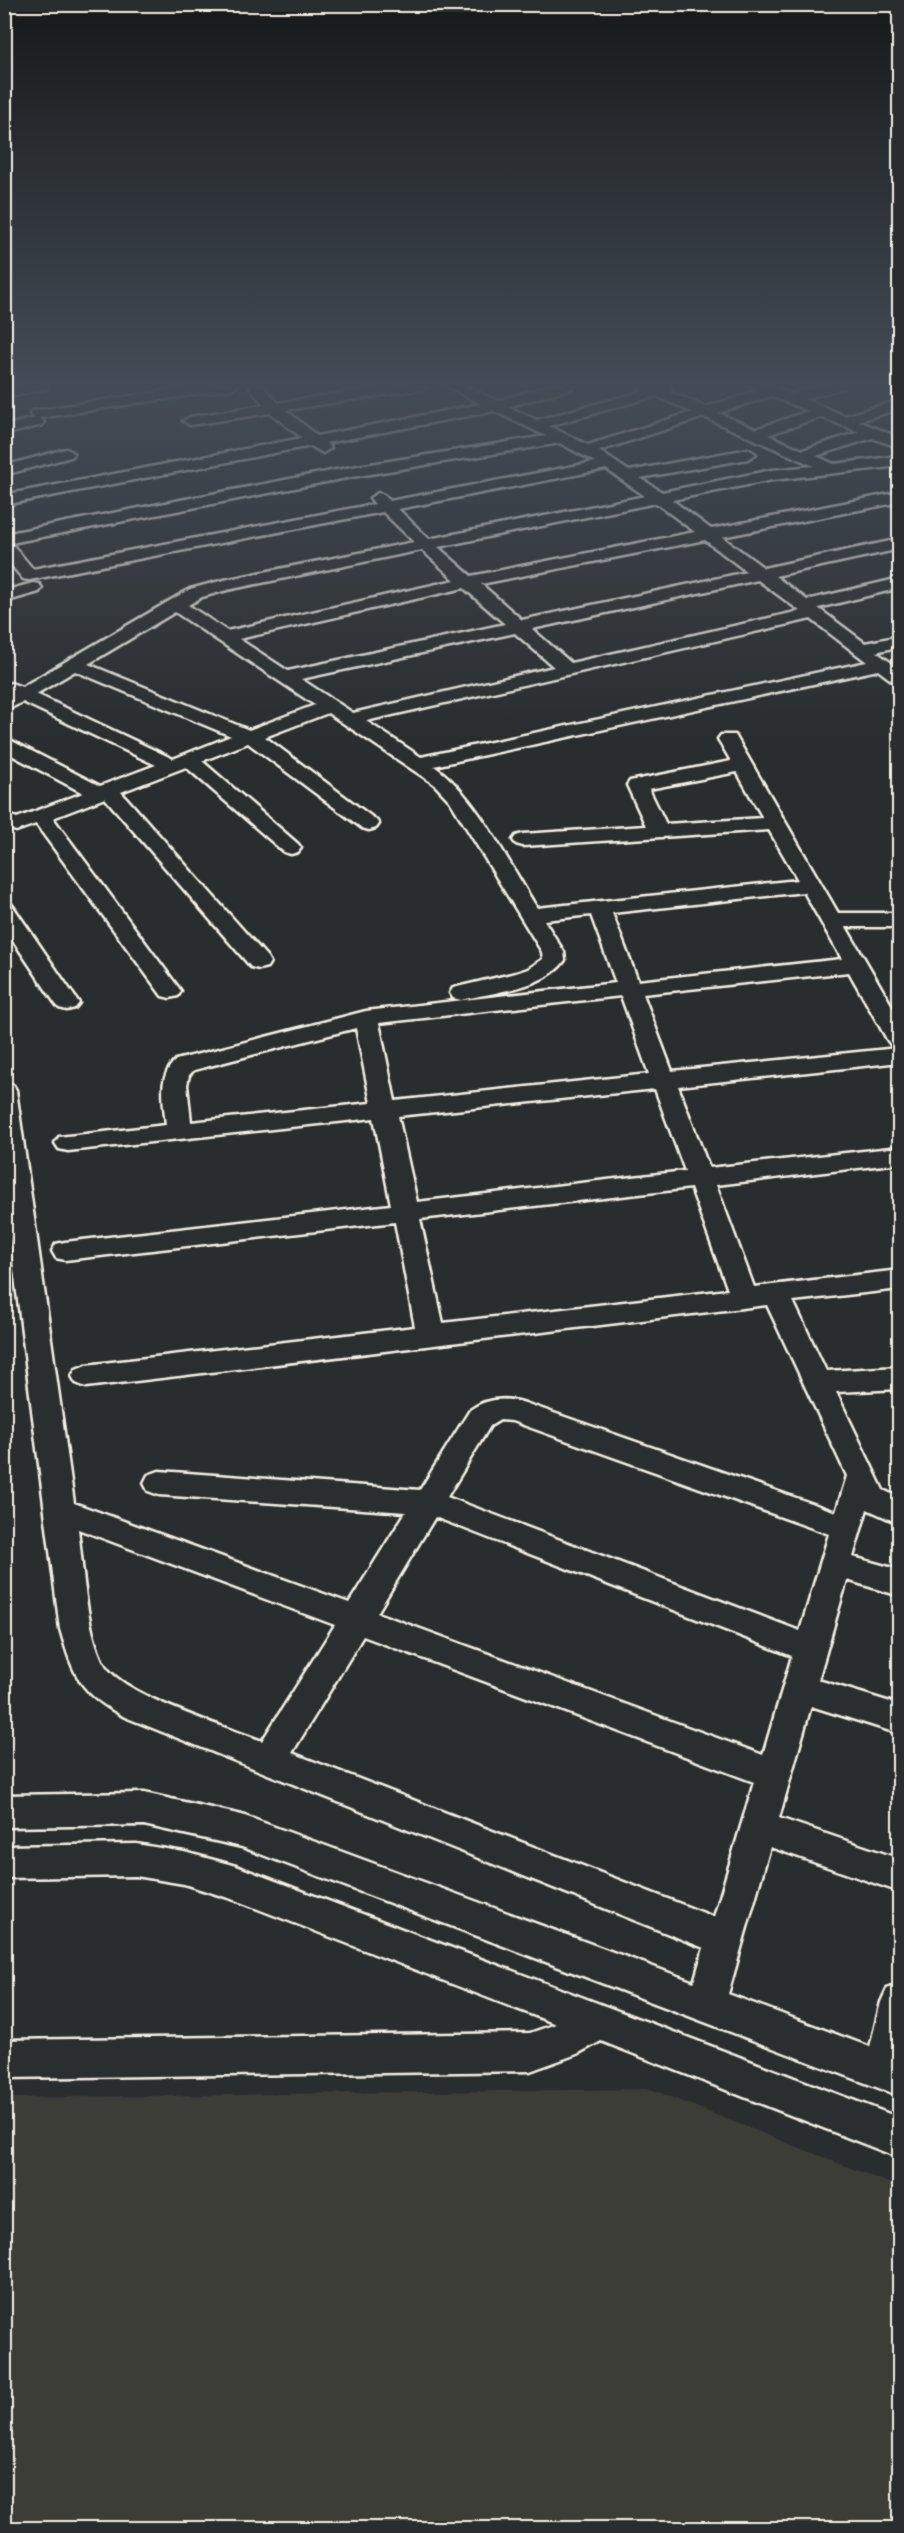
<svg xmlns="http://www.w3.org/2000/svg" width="904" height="2533" font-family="'Shantell Sans',sans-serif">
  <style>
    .built { fill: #3e3d39 }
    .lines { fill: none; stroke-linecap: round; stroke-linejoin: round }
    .street-casing { stroke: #f4f1e8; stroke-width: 5 }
    .street { fill: #2a2d2e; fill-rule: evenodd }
  </style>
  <rect width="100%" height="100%" fill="#2a2d2e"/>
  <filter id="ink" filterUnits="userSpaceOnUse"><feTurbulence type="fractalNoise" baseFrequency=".0167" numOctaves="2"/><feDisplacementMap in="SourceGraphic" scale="12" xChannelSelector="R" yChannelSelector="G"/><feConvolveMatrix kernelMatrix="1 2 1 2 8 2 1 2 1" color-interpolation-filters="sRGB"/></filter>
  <g filter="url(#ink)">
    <path class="built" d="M 650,2089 L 899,2187 L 899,2528 L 5,2528 L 5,2098 Z"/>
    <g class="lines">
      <defs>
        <path id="street" d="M 24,385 L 49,385 L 47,388 L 4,398 L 4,390 Z
          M 202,385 L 238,385 L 231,389 L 39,418 L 44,422 L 42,425 L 4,435 L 4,426 L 35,418 L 30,414 L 32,411 Z
          M 248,385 L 262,385 L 278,403 L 395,385 L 429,385 L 422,389 L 286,410 L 317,436 L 481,404 L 445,385 L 463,385 L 497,401 L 552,385 L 574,385 L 572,388 L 508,407 L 537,420 L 644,391 L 636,385 L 670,386 L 672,389 L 670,392 L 706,407 L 758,391 L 750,385 L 769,385 L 791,394 L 823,385 L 845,385 L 843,388 L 804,399 L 845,416 L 900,400 L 900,409 L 858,421 L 900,438 L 900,448 L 872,438 L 816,456 L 834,464 L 900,456 L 900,466 L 772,480 L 672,500 L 711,529 L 900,492 L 900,502 L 722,537 L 764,568 L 900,539 L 900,549 L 775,576 L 807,600 L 900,578 L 900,588 L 818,608 L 865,643 L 900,636 L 900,646 L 876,652 L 900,669 L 900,683 L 894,682 L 878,670 L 434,766 C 476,795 509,864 537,908 L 798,880 L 769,830 L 523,846 L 516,844 L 513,840 L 516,836 L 523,834 L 646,826 L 627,785 L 630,781 L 731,761 L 718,739 L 721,735 L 735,735 L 838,913 L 900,913 L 900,927 L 846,927 L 900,1020 L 900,1062 L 678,1086 L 709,1168 L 900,1147 L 900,1163 L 716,1185 L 754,1287 L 900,1270 L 900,1289 L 793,1301 L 826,1371 L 900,1367 L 900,1389 L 836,1392 L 883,1490 L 900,1498 L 900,1524 L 867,1509 L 853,1557 L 900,1570 L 900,1596 L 847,1580 L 818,1680 L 900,1705 L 900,1734 L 811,1706 L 779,1818 L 900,1859 L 900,1892 L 770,1847 L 728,1994 L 870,2047 L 881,2002 L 887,1989 L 900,1984 L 900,2096 L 242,1847 L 144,1825 L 4,1827 L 4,1795 L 144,1793 L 242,1815 L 694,1982 L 704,1948 L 125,1717 C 80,1693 74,1677 60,1629 L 4,1191 L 4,1082 L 13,1085 L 16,1090 L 74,1503 L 349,1603 L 406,1512 L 159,1495 L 148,1491 L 144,1483 L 148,1475 L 159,1471 L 420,1490 L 470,1410 C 487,1398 506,1397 525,1403 L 836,1512 L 847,1476 L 767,1305 L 86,1387 L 76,1383 L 72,1376 L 76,1369 L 86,1365 L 415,1327 L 395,1222 L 65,1260 L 56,1258 L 52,1251 L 56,1244 L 65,1242 L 391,1205 L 374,1118 L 68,1151 L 59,1149 L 55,1143 L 59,1137 L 166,1125 C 164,1101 157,1077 176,1060 L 366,1011 L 616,983 L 591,915 L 544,920 L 564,952 L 565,960 C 546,988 493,992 461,1000 L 453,998 L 450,993 L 453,988 L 516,973 L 528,969 L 543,959 L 542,952 L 450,801 L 434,784 L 328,713 L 265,737 L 376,820 L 379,824 L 376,828 L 369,830 L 362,828 L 248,743 L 202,761 L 298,844 L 301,848 L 298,852 L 291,854 L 284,852 L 186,767 L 121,792 L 267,957 L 270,962 L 267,967 L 259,969 L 251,967 L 105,798 L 53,818 L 181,991 L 178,996 L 170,998 L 162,996 L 36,824 L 16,831 L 4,827 L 4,813 L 17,818 L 83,793 L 4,751 L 4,737 L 100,786 L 156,765 L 23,702 L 4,711 L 4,697 L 8,695 L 4,693 L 4,685 L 11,683 L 22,687 L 190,589 L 224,580 L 414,542 L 383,512 L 29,580 L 23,579 L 4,556 L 4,534 L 352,467 L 546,436 L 494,411 L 326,443 L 331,448 L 323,453 L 311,446 L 4,505 L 4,495 L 302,438 L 271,413 L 190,425 L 183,421 L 190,417 L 264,405 ZM 656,396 L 692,412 L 588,445 L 549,426 ZM 771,396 L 808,411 L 756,429 L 718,413 ZM 704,417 L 814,466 L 772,470 L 662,492 L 640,478 L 748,459 L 756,454 L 748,449 L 629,471 L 599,451 ZM 821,417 L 859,432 L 803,450 L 768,435 ZM 560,443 L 595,462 L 390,501 L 384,495 L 378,493 L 370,498 L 375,504 L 33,569 L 11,543 L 352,477 ZM 606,469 L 645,496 L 429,539 L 398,509 ZM 656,503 L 695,532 L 471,576 L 438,547 ZM 705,540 L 747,572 L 522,620 L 481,584 ZM 422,550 L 455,580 L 227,631 L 188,605 L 202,597 L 227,590 ZM 758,580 L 800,611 L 571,663 L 532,629 ZM 464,588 L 505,624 L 288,671 L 239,639 ZM 175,612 L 315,705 L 249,730 L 88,664 ZM 811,619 L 867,662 L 421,757 L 366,721 ZM 515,633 L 554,667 L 353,713 L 301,679 ZM 75,671 L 231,736 L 173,759 L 36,694 ZM 737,772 L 763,818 L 666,824 L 649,789 ZM 804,892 L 842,959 L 638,981 L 612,913 ZM 849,972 L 888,1041 L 892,1046 L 898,1048 L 672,1071 L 643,994 ZM 621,996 L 649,1074 L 395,1101 L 379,1023 ZM 356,1028 L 371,1103 L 191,1122 L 187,1085 L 189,1075 L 194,1070 ZM 655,1089 L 685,1171 L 417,1202 L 398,1116 ZM 691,1188 L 728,1290 L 443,1323 L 420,1219 ZM 500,1420 L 512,1421 L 829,1534 L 800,1631 L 447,1497 L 490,1426 ZM 435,1517 L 792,1656 L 763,1755 L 377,1613 ZM 78,1529 L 335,1625 L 262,1741 C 226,1727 122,1696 104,1664 C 86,1631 83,1567 78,1529 ZM 363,1636 L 754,1782 L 714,1917 L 292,1753 Z
          M 66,449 L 71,451 L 74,454 L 71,457 L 4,475 L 4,466 Z
          M 33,583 L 39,584 L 42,588 L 39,592 L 4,602 L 4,591 Z
          M 4,904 L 12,905 L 79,1003 L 75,1008 L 67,1010 L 59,1008 L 55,1003 L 4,927 Z
          M 136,1844 L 184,1852 L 236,1866 L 900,2118 L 900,2158 L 601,2041 L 577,2054 L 530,2071 L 4,2078 L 4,2040 L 530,2033 L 556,2024 L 235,1900 L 184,1884 L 136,1876 L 4,1878 L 4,1846 Z"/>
      </defs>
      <use href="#street" class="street-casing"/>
      <use href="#street" class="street"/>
    </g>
  </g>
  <linearGradient id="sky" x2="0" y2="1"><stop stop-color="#171919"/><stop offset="0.52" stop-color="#444c57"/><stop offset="1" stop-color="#444c57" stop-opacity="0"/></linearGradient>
  <rect width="904" height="740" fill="url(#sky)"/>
  <rect width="904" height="2533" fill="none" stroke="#2a2d2e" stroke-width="24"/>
  <rect x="12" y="12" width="880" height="2509" fill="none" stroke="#f4f1e8" stroke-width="2" filter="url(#ink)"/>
</svg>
